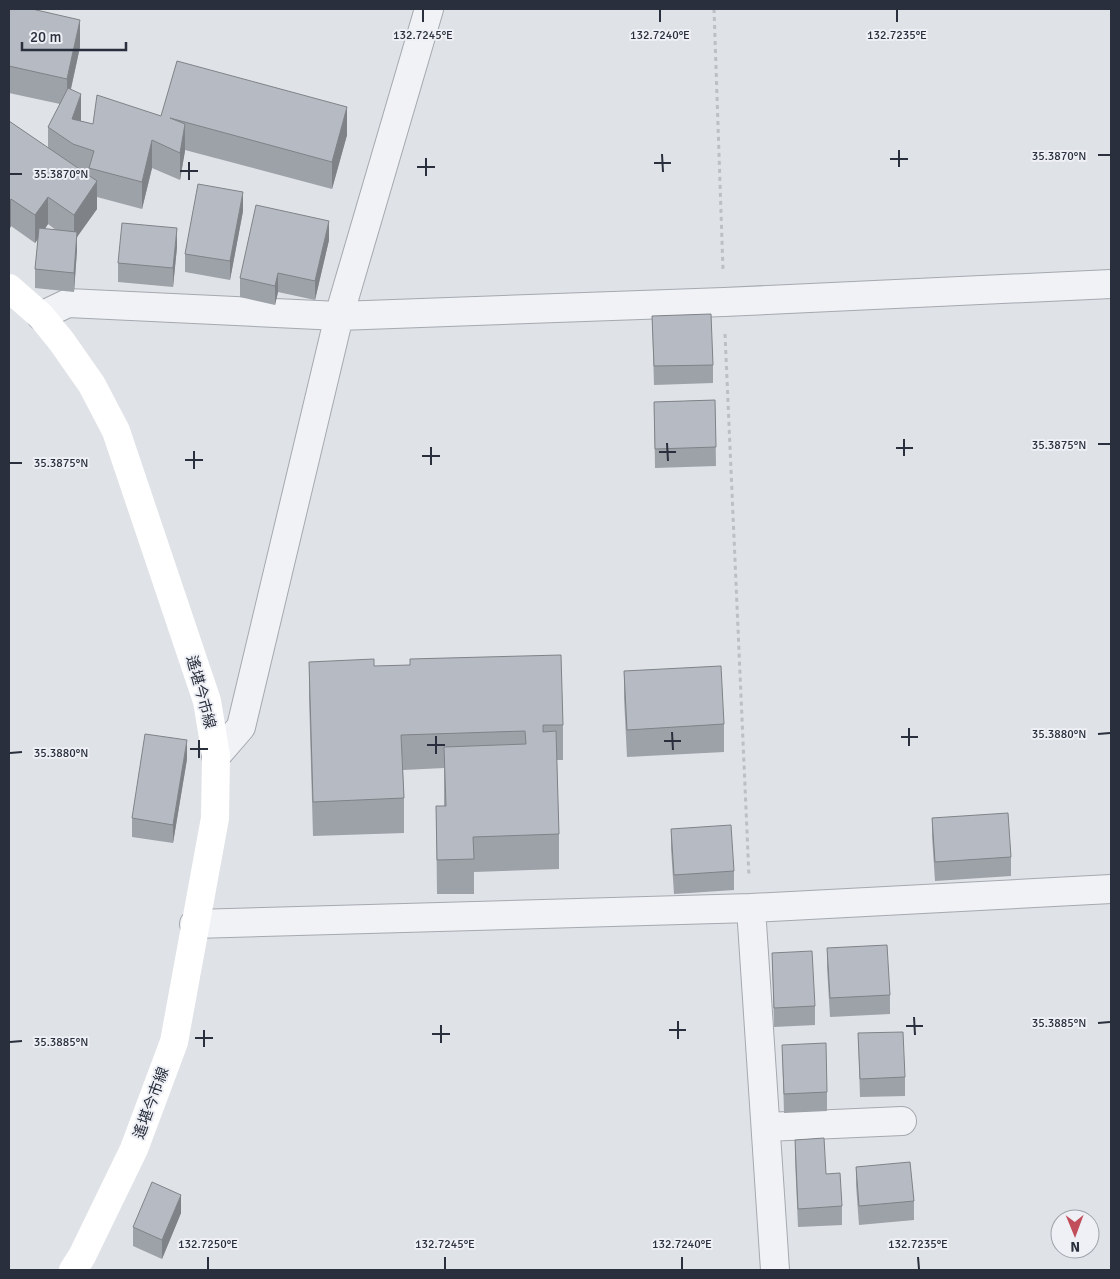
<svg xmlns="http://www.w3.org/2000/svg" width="1120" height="1279" font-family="Signika,'Noto Sans JP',sans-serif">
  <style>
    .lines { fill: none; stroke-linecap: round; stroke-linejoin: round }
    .minor-casing { stroke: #a5a9b0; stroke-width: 30 }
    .path { stroke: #bdbfc5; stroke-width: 3; stroke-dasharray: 4 4; stroke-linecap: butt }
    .minor { stroke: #f1f2f5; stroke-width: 28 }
    .secondary { stroke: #fff; stroke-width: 28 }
    .wall { fill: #9da1a8; fill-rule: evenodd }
    .shaded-wall { fill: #7f8388 }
    .building { fill: #b6bbc3; stroke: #7f8388 }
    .ticks { fill: none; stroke: #292f3c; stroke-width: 2 }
    .labels { text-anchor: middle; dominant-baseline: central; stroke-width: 4; stroke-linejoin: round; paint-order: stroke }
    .street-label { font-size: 15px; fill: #292f3c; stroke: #eef0f5 }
    .ticks-label { font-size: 12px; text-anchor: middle; fill: #292f3c; stroke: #eef0f5; stroke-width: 4; stroke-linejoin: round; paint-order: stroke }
  </style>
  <rect width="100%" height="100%" fill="#dfe2e7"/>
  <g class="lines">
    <defs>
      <path id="minor" d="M 41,316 L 68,303 L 339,316 L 724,302 L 1111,284
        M 216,756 L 241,727 L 339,316 L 429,9
        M 751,908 L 775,1270
        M 194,924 L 751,908 L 1111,889
        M 766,1127 L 902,1121"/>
    </defs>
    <use href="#minor" class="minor-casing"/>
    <path class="path" d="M 714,9 L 723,270
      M 725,334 L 749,877"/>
    <use href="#minor" class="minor"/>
    <path class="secondary" d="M 9,288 L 41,316 L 62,342 L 92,385 L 116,431 L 207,701 L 216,756 L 215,818 L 174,1042 L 134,1149 L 82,1256 L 73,1270"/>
  </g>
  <path class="wall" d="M 9,9 L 80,47 L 71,89 L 81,121 L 93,124 L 161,116 L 347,135 L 332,189 L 185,150 L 180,180 L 152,168 L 142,209 L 97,197 L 97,209 L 77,237 L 77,250 L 74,292 L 35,288 L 35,269 L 38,239 L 35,243 L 11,226 L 9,230 L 9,121 L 48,148 L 48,127 L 60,104 L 9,93 ZM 48,224 L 56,230 L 45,229 Z
    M 243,211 L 230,280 L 185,272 L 185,254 Z
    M 329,240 L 315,300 L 278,292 L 275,305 L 240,297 L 240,278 Z
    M 177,247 L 173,287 L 118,282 L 118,263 Z
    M 652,316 L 713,365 L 713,383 L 654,385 Z
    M 715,400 L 716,466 L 655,468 L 654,402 Z
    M 309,662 L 374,666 L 563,725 L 563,760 L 557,760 L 559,834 L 559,869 L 474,872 L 474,894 L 437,894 L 436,806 L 444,806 L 444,768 L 403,770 L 404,798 L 404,833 L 313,836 L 309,696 Z
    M 624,671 L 724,724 L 724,752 L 627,757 L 624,698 Z
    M 187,759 L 173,843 L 132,837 L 132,818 Z
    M 932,818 L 1011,857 L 1011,876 L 935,881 L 932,836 Z
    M 671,829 L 734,871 L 734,890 L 674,894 L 671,848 Z
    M 827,948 L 890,995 L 890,1014 L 830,1017 L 827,967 Z
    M 772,953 L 815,1006 L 815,1025 L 774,1027 Z
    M 858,1033 L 905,1077 L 905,1096 L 860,1097 Z
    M 782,1045 L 827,1092 L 827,1111 L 784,1113 Z
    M 795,1140 L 842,1206 L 842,1225 L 798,1227 L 795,1159 Z
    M 856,1167 L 914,1201 L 914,1220 L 859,1225 L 856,1185 Z
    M 181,1213 L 162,1259 L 133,1246 L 133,1227 Z"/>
  <path class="shaded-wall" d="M 80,20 L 80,47 L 67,106 L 67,79 Z
    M 81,94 L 81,121 L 73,144 L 72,119 Z
    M 347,107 L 347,135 L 332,189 L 332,162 Z
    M 185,124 L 185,151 L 180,180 L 180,153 Z
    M 152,140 L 152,168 L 142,209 L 142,182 Z
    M 97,181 L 97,209 L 77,237 L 77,250 L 74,292 L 74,215 Z
    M 243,192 L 243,211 L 230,280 L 230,261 Z
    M 48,197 L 48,224 L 35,243 L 35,215 Z
    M 11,199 L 11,226 L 9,230 L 9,202 Z
    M 329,221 L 329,240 L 315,300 L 315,281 Z
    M 177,228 L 177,247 L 173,287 L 173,268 Z
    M 278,273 L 278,292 L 275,305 L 275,286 Z
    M 187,740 L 187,759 L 173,843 L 173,825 Z
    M 181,1195 L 181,1213 L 162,1259 L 162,1240 Z"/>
  <path class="building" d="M 9,9 L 32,9 L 80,20 L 67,79 L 9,66 Z
    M 177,61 L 347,107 L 332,162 L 170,118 L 185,124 L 180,153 L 152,140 L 142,182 L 89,168 L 94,151 L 73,144 L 48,127 L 68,88 L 81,94 L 72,119 L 93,124 L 97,95 L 161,116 Z
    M 9,121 L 97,181 L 74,215 L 48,197 L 35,215 L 11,199 L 9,202 Z
    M 198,184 L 243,192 L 230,261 L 185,254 Z
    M 256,205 L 329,221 L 315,281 L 278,273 L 275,286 L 240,278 Z
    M 122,223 L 177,228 L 173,268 L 118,263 Z
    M 39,228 L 77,232 L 74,273 L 35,269 Z
    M 711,314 L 713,365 L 654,366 L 652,316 Z
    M 715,400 L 716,447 L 655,449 L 654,402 Z
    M 561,655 L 563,725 L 543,725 L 543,732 L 556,731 L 559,834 L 473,837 L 474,859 L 437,860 L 436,806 L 446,806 L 444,747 L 526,744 L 525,731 L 401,735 L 404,798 L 313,802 L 309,662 L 374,659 L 374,666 L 410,665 L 410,659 Z
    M 721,666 L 724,724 L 627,730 L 624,671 Z
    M 145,734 L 187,740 L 173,825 L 132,818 Z
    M 1008,813 L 1011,857 L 935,862 L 932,818 Z
    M 731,825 L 734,871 L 674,875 L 671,829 Z
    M 887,945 L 890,995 L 830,998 L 827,948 Z
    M 812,951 L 815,1006 L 774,1008 L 772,953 Z
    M 903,1032 L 905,1077 L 860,1079 L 858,1033 Z
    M 826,1043 L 827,1092 L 784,1094 L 782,1045 Z
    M 824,1138 L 826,1174 L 840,1173 L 842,1206 L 798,1209 L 795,1140 Z
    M 910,1162 L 914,1201 L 859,1206 L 856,1167 Z
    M 152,1182 L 181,1195 L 162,1240 L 133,1227 Z"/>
  <path class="ticks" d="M 423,10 L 423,22M 660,10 L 660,22M 897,10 L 897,22M 899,150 L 899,167M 662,154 L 663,172M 1098,155 L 1110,155M 426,158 L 426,176M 890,159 L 908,159M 189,162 L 189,180M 654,163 L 671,163M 417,167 L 435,167M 180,171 L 198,171M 10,174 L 22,174M 904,439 L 904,456M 667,443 L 668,461M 1098,444 L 1110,444M 431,447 L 431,465M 896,448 L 913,448M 194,451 L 194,469M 659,452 L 676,452M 422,456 L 440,456M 185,460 L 203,460M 10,463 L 22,463M 909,728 L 909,746M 672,732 L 673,750M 1098,734 L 1110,733M 436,736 L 436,754M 901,737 L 918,737M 199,740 L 199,758M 664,741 L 681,741M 427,745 L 445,745M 190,749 L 208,749M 10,753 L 22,752M 914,1017 L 915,1035M 678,1021 L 678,1039M 1098,1023 L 1110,1022M 441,1025 L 441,1043M 906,1026 L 923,1026M 204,1030 L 204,1047M 669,1030 L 686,1030M 432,1034 L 450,1034M 195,1038 L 213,1038M 10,1042 L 22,1041M 208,1257 L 208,1269M 445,1257 L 445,1269M 682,1257 L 682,1269M 918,1257 L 919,1269"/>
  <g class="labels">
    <g class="street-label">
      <text transform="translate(201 692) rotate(75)">遙堪今市線</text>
      <text transform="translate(151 1103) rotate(-70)">遙堪今市線</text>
    </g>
  </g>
  <g class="ticks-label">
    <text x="423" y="39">132.7245°E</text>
    <text x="660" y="39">132.7240°E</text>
    <text x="897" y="39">132.7235°E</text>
    <text x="1059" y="160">35.3870°N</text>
    <text x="61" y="178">35.3870°N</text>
    <text x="1059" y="449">35.3875°N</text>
    <text x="61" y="467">35.3875°N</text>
    <text x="1059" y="738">35.3880°N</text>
    <text x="61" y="757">35.3880°N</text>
    <text x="1059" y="1027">35.3885°N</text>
    <text x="61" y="1046">35.3885°N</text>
    <text x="208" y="1248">132.7250°E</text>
    <text x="445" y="1248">132.7245°E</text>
    <text x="682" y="1248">132.7240°E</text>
    <text x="918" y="1248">132.7235°E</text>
  </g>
  <rect width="1120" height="1279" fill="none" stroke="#292f3c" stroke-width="20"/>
  <g transform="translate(1075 1234) rotate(179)"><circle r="24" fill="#eef0f5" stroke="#9fa3ab"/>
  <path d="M0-4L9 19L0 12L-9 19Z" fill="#c24e5b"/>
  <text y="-8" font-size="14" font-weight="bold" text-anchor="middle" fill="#292f3c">N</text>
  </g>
  <path d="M22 42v8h104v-8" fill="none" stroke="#292f3c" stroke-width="2.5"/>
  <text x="30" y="42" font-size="15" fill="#292f3c" stroke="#eef0f5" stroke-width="4" paint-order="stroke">20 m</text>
</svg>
